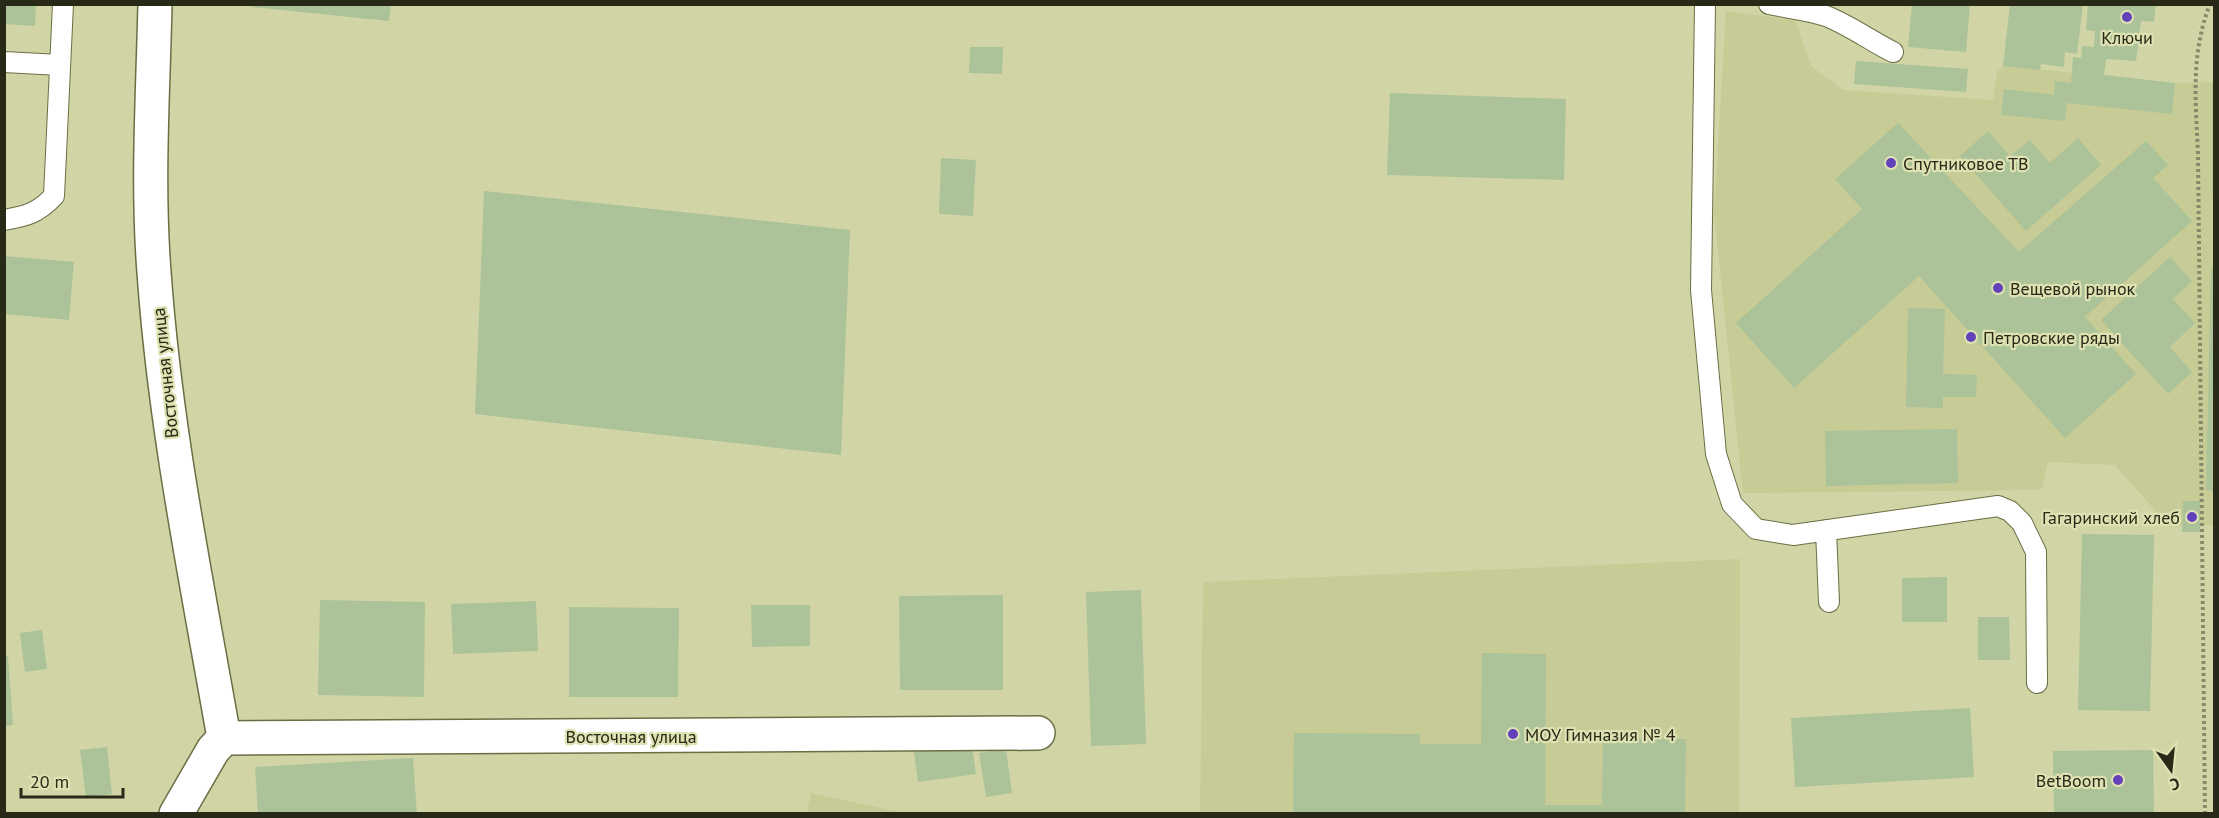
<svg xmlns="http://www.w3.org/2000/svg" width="2219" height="818" font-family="'PT Sans',sans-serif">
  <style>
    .built { fill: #c7cb95 }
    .building { fill: #acc399 }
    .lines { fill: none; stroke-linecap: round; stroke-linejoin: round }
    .lane-casing { stroke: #6b6e43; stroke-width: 22 }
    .street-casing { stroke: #6b6e43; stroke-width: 36 }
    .path { stroke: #878a68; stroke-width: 4; stroke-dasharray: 3 3; stroke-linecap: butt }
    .lane { stroke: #fff; stroke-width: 20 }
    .street { stroke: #fff; stroke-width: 33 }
    .poi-dot { fill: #6341b9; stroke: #dee2b2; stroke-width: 2 }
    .labels { text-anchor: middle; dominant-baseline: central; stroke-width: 4.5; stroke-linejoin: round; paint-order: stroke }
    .poi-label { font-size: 18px; fill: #282917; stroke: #dee2b2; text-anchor: start }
    .street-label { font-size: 18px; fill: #282917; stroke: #dee2b2 }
  </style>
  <rect width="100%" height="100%" fill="#d1d5a6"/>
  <path class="built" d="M 1726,11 L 1795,20 L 1811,66 L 1843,90 L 1993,100 L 1997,72 L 2003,66 L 2175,83 L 2214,82 L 2214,525 L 2167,524 L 2115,465 L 2048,462 L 2041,490 L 1743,493 L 1714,212 Z
    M 1740,559 L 1739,813 L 1200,814 L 1203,582 Z
    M 811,793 L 903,813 L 807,813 Z"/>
  <path class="building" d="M 4,4 L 36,4 L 35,26 L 4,24 Z
    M 252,4 L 391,4 L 389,21 L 252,7 Z
    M 1912,4 L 1970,4 L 1966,52 L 1908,47 Z
    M 2010,4 L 2083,4 L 2077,54 L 2065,52 L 2064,67 L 2041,64 L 2040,70 L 2003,66 Z
    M 2088,4 L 2156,4 L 2154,22 L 2141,21 L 2136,61 L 2106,59 L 2104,75 L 2175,83 L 2172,114 L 2067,103 L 2065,121 L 2001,115 L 2004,89 L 2054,95 L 2055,81 L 2071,83 L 2073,57 L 2081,58 L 2082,46 L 2094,47 L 2095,31 L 2086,30 Z
    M 970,47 L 1003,47 L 1002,74 L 969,73 Z
    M 1856,61 L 1968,69 L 1966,92 L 1854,84 Z
    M 2212,82 L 2214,82 L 2214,193 L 2212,193 Z
    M 1390,93 L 1566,99 L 1564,180 L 1387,175 Z
    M 1898,123 L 2019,252 L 2146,141 L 2168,165 L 2153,178 L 2192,221 L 2085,317 L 2136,374 L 2065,438 L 1919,276 L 1794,388 L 1736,323 L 1862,209 L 1835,179 Z
    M 1988,131 L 2010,156 L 2030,140 L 2050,163 L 2078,138 L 2101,165 L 2026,231 L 1960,156 Z
    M 941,158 L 976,160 L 973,216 L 939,214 Z
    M 484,191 L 850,230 L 841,455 L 475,414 Z
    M 4,256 L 74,262 L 69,320 L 4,314 Z
    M 2170,257 L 2192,281 L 2173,299 L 2195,323 L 2170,347 L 2192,372 L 2168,394 L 2101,320 Z
    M 2211,269 L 2214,269 L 2214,491 L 2206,490 Z
    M 1908,308 L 1945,309 L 1943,374 L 1977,375 L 1976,397 L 1943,397 L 1943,408 L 1906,407 Z
    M 1957,429 L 1958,483 L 1826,486 L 1825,431 Z
    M 2183,501 L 2200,501 L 2200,532 L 2182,532 Z
    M 2082,534 L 2154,535 L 2150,711 L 2078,710 Z
    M 1947,577 L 1947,622 L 1902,622 L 1902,578 Z
    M 1141,590 L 1146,744 L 1091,746 L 1086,592 Z
    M 1003,595 L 1003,690 L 900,690 L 899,596 Z
    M 320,600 L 425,602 L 424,697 L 318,695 Z
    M 536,601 L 538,651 L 453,654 L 451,604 Z
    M 751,605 L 810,605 L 810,646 L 752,647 Z
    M 569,607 L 679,608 L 678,697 L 569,697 Z
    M 1978,617 L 2009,617 L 2010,660 L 1978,660 Z
    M 42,630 L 47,669 L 25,672 L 20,633 Z
    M 1482,653 L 1546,654 L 1545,805 L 1602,805 L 1603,738 L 1686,739 L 1685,814 L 1293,814 L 1294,733 L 1420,734 L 1420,744 L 1481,744 Z
    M 4,656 L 8,656 L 13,725 L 4,726 Z
    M 1970,708 L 1974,777 L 1795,787 L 1791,718 Z
    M 971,738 L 976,774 L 918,782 L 913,746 Z
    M 107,747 L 112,794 L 86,797 L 80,750 Z
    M 1006,749 L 1012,793 L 986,797 L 979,753 Z
    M 2153,750 L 2154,814 L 2054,814 L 2053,751 Z
    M 413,758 L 417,814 L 258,814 L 255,767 Z"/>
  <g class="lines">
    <defs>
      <path id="lane" d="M 1705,4 L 1701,290 L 1716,454 L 1732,504 L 1756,529 L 1793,535 L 1998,506 L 2010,511 L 2022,523 L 2036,552 L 2037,683
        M 1769,4 C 1787,8 1808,10 1826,16 C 1849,25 1871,41 1893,52
        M 4,62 L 60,65
        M 4,220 C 27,216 38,213 54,196 L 63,4
        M 1826,530 L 1829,602"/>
      <path id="street" d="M 155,4 C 153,93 147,183 154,272 C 165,429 197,583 224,738
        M 176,814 L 213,750 L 224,738 L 1038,733"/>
    </defs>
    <use href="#lane" class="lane-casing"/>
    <use href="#street" class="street-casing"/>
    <path class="path" d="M 2205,814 L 2198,155 C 2196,103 2190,55 2210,4"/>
    <use href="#lane" class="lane"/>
    <use href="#street" class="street"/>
  </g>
  <g class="poi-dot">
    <circle cx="2127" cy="17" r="6"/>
    <circle cx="1891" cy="163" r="6"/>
    <circle cx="1998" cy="288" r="6"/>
    <circle cx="1971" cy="337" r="6"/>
    <circle cx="2192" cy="517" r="6"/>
    <circle cx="1513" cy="734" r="6"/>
    <circle cx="2118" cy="780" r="6"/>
  </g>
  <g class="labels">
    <g class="poi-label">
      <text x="2127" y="37" text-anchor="middle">Ключи</text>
      <text x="1903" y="163">Спутниковое ТВ</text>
      <text x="2010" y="288">Вещевой рынок</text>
      <text x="1983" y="337">Петровские ряды</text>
      <text x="2180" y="517" text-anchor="end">Гагаринский хлеб</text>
      <text x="1525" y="734">МОУ Гимназия № 4</text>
      <text x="2106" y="780" text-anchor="end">BetBoom</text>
    </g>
    <g class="street-label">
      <text transform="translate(165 373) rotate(-96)">Восточная улица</text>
      <text x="631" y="736">Восточная улица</text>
    </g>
  </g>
  <rect width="2219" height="818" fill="none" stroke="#282917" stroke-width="12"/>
  <g transform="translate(2171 770) rotate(165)" stroke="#dee2b2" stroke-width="4.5" paint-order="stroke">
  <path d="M0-4.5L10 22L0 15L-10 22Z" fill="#282917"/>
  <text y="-9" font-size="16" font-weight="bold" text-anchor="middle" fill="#282917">С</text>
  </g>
  <path d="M21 788v9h102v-9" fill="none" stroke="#282917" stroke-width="3"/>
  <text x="30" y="788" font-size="18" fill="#282917" stroke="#dee2b2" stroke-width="4.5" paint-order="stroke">20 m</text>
</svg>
